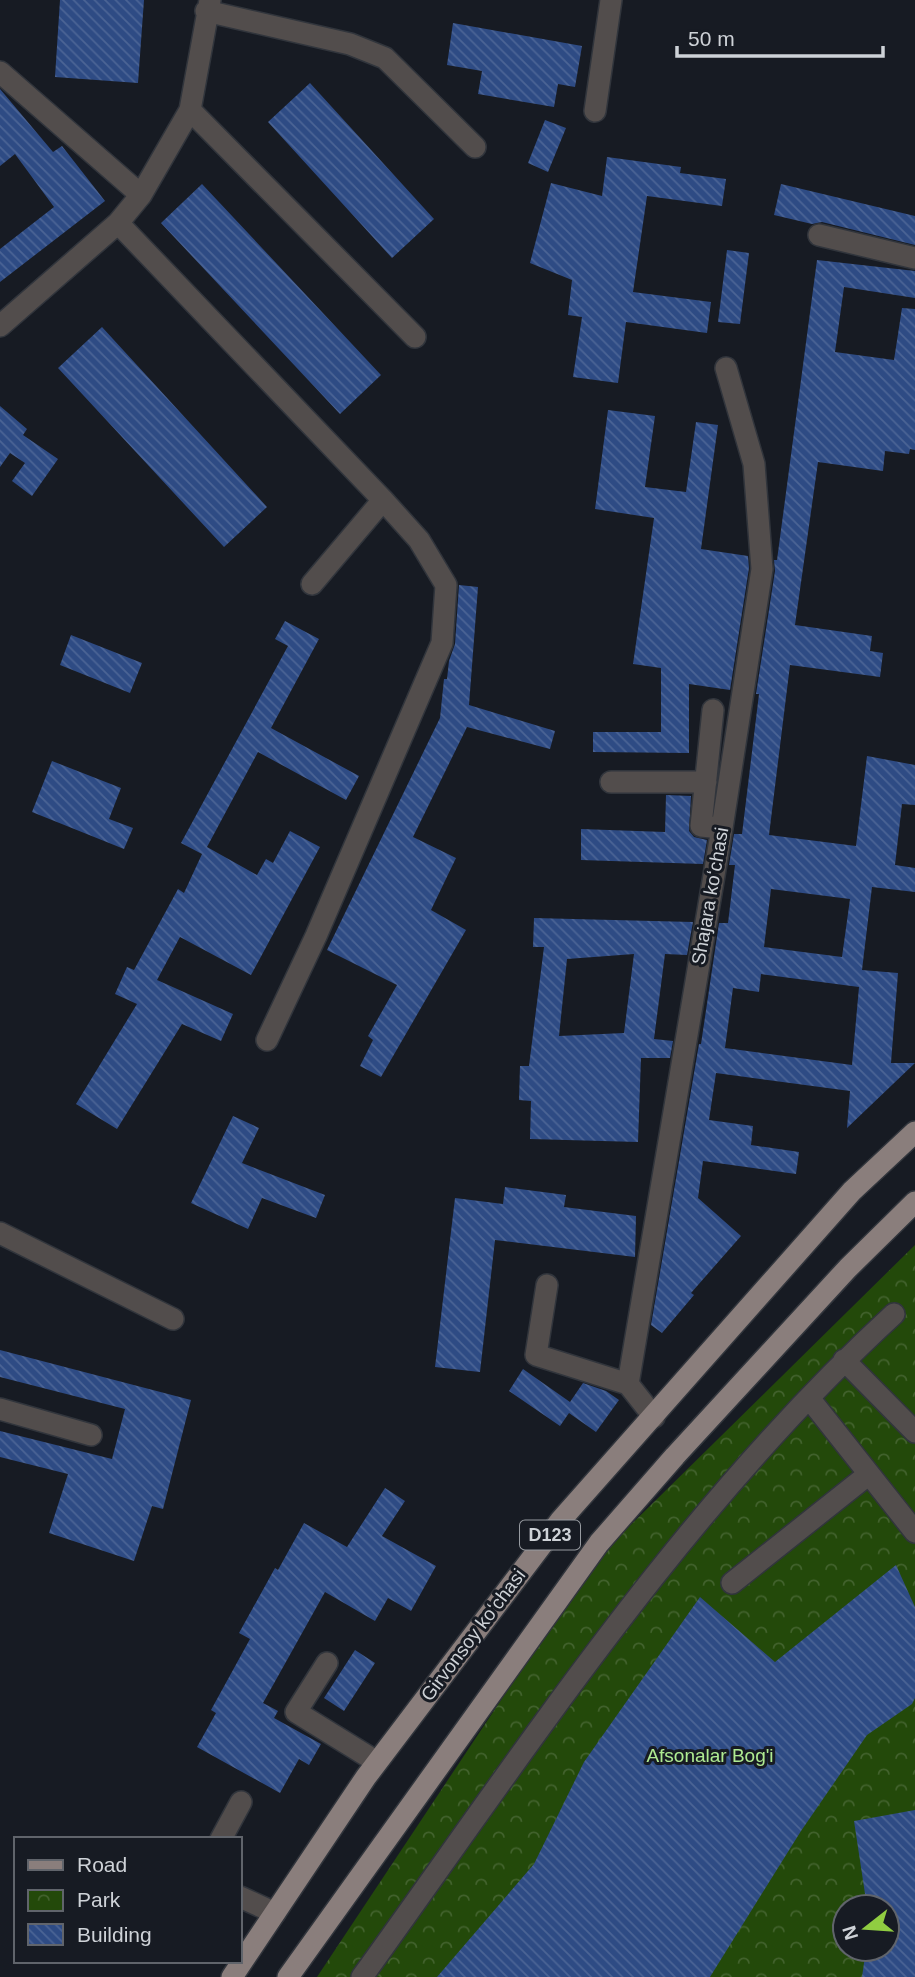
<svg xmlns="http://www.w3.org/2000/svg" width="915" height="1977" font-family="Helvetica,sans-serif">
  <style>
    .park { fill: url(#park-crowns); fill-rule: evenodd }
    .building { fill: url(#building-back-hatch); fill-rule: evenodd }
    .lines { fill: none; stroke-linecap: round; stroke-linejoin: round }
    .minor-casing { stroke: #31353c; stroke-width: 24 }
    .major-casing { stroke: #31353c; stroke-width: 24 }
    .minor { stroke: #524d4c; stroke-width: 21 }
    .major { stroke: #8a7e7c; stroke-width: 21 }
    .labels { text-anchor: middle; dominant-baseline: central; stroke-width: 6; stroke-linejoin: round; paint-order: stroke }
    .shield { fill: #171b23; stroke: #979ba1; stroke-width: 2 }
    .shield-label { font-size: 18px; font-weight: bold; fill: #ced2d7 }
    .street-label { font-size: 19px; fill: #ced2d7; stroke: #171b23 }
    .park-label { font-size: 19px; fill: #afeb92; stroke: #171b23 }
  </style>
  <defs>
    <pattern id="park-crowns" width="20" height="18" patternUnits="userSpaceOnUse" patternTransform="scale(1.75)"><rect width="20" height="18" fill="#23490a"/><path d="M2 6a3 3 0 1 1 6 0M12 15a3 3 0 1 1 6 0" fill="none" stroke="#42622d"/></pattern>
    <pattern id="building-back-hatch" width="6" height="6" patternUnits="userSpaceOnUse" patternTransform="scale(1.75)"><rect width="6" height="6" fill="#2e4b84"/><path d="M-1 5l2 2M0 0l6 6M5-1l2 2" fill="none" stroke="#4b6495"/></pattern>
  </defs>
  <rect width="100%" height="100%" fill="#171b23"/>
  <path class="park" d="M 915,1245 L 915,1977 L 317,1977 L 592,1563 ZM 845,1907 L 887,1907 L 887,1949 L 845,1949 Z"/>
  <path class="building" d="M 60,0 L 144,0 L 138,83 L 55,77 Z
    M 453,23 L 582,46 L 575,87 L 558,84 L 554,107 L 478,94 L 482,71 L 447,65 Z
    M 310,83 L 434,219 L 392,258 L 268,122 Z
    M 0,89 L 53,152 L 62,146 L 105,201 L 0,282 L 0,249 L 54,207 L 15,154 L 0,166 Z
    M 545,120 L 566,128 L 548,172 L 528,163 Z
    M 607,157 L 681,167 L 680,173 L 726,179 L 722,206 L 647,196 L 633,292 L 711,302 L 707,333 L 626,322 L 618,383 L 573,377 L 582,317 L 568,315 L 572,280 L 530,263 L 551,183 L 602,196 Z
    M 202,184 L 381,375 L 340,414 L 161,223 Z
    M 781,184 L 915,216 L 915,245 L 822,222 L 812,224 L 774,215 Z
    M 727,250 L 749,253 L 740,324 L 718,322 Z
    M 817,260 L 915,271 L 915,298 L 844,287 L 835,352 L 894,360 L 902,308 L 915,309 L 915,450 L 910,449 L 909,454 L 885,451 L 883,471 L 818,462 L 795,625 L 872,636 L 870,651 L 883,653 L 880,677 L 790,665 L 769,835 L 856,846 L 867,756 L 915,765 L 915,805 L 902,804 L 895,865 L 915,868 L 915,892 L 872,887 L 862,970 L 898,973 L 891,1063 L 915,1063 L 847,1128 L 850,1091 L 716,1073 L 709,1120 L 753,1126 L 751,1145 L 799,1152 L 796,1174 L 703,1161 L 698,1198 L 741,1236 L 691,1293 L 694,1295 L 662,1333 L 651,1325 L 699,1044 L 701,1044 L 719,923 L 728,923 L 735,865 L 729,865 L 734,834 L 742,834 L 759,694 L 756,694 L 775,571 L 774,560 L 777,560 ZM 771,889 L 850,899 L 842,957 L 764,947 ZM 761,974 L 859,987 L 852,1065 L 725,1048 L 733,988 L 759,992 Z
    M 102,327 L 267,507 L 224,547 L 58,368 Z
    M 0,406 L 27,429 L 23,435 L 58,459 L 32,496 L 12,481 L 25,463 L 10,453 L 0,467 Z
    M 608,410 L 655,416 L 645,487 L 686,492 L 696,422 L 718,425 L 701,549 L 748,556 L 749,568 L 730,690 L 689,684 L 689,753 L 593,752 L 593,732 L 661,732 L 661,668 L 633,664 L 654,518 L 595,509 Z
    M 459,585 L 478,587 L 469,705 L 555,731 L 550,749 L 467,727 L 413,837 L 456,858 L 431,910 L 466,930 L 381,1077 L 360,1066 L 373,1040 L 368,1036 L 397,985 L 327,950 L 440,718 L 444,679 L 447,679 L 449,661 L 455,644 Z
    M 285,621 L 319,639 L 271,728 L 359,776 L 346,800 L 258,752 L 207,847 L 257,875 L 266,859 L 273,863 L 290,831 L 320,847 L 251,975 L 180,937 L 157,980 L 233,1014 L 221,1041 L 182,1024 L 117,1129 L 76,1104 L 137,1004 L 115,994 L 127,967 L 134,970 L 178,889 L 184,893 L 202,854 L 181,843 L 288,646 L 275,639 Z
    M 71,635 L 142,663 L 130,693 L 60,665 Z
    M 52,761 L 121,788 L 109,819 L 133,828 L 124,849 L 32,812 Z
    M 666,795 L 691,796 L 689,831 L 694,837 L 707,840 L 703,864 L 581,860 L 581,829 L 665,832 Z
    M 534,918 L 693,922 L 687,955 L 665,954 L 654,1039 L 673,1041 L 670,1058 L 641,1058 L 638,1142 L 530,1139 L 531,1101 L 519,1100 L 520,1066 L 529,1066 L 544,947 L 533,947 ZM 634,954 L 624,1033 L 559,1036 L 567,959 Z
    M 233,1116 L 259,1128 L 242,1163 L 325,1195 L 316,1218 L 262,1198 L 248,1229 L 191,1203 Z
    M 505,1187 L 566,1195 L 564,1207 L 636,1216 L 635,1257 L 495,1240 L 480,1372 L 435,1367 L 455,1198 L 503,1204 Z
    M 0,1350 L 191,1400 L 163,1509 L 152,1506 L 134,1561 L 49,1533 L 68,1474 L 0,1457 L 0,1431 L 112,1459 L 125,1409 L 0,1377 Z
    M 523,1369 L 570,1402 L 583,1383 L 606,1391 L 619,1400 L 596,1432 L 569,1413 L 560,1426 L 509,1391 Z
    M 385,1488 L 405,1501 L 382,1536 L 436,1566 L 411,1611 L 388,1598 L 375,1621 L 325,1592 L 263,1703 L 278,1711 L 274,1718 L 321,1744 L 309,1765 L 299,1759 L 280,1793 L 197,1747 L 216,1713 L 211,1710 L 250,1639 L 239,1633 L 275,1568 L 278,1570 L 304,1523 L 347,1547 Z
    M 896,1565 L 915,1607 L 915,1698 L 912,1704 L 867,1735 L 801,1831 L 710,1977 L 437,1977 L 534,1864 L 584,1762 L 700,1597 L 775,1662 Z
    M 355,1650 L 375,1663 L 344,1711 L 324,1698 Z
    M 915,1810 L 915,1977 L 862,1977 L 866,1949 L 887,1949 L 887,1907 L 867,1907 L 854,1821 Z"/>
  <g class="lines">
    <defs>
      <path id="minor" d="M 206,11 L 350,44 L 385,58 L 475,147
        M 0,72 L 141,195
        M 190,110 L 415,337
        M 595,111 L 611,0
        M 118,223 L 383,500 L 419,540 L 446,585 L 442,643 L 316,936 L 267,1040
        M 819,235 L 915,258
        M 0,326 L 118,223 L 141,195 L 190,110 L 210,0
        M 312,584 L 383,500
        M 713,710 L 701,826 L 722,828
        M 611,782 L 706,782
        M 0,1233 L 173,1319
        M 547,1285 L 536,1355 L 628,1384
        M 844,1360 L 915,1432
        M 809,1398 L 915,1532
        M 0,1409 L 91,1435
        M 654,1417 L 628,1384 L 722,828 L 762,569 L 754,464 L 726,368
        M 732,1583 L 869,1474
        M 327,1663 L 296,1712 L 377,1762
        M 221,1839 L 241,1802
        M 240,1897 L 275,1913
        M 362,1977 C 528,1747 684,1507 894,1314"/>
      <path id="major" d="M 232,1977 L 366,1777 L 560,1521 L 852,1191 L 915,1132
        M 288,1977 L 599,1543 L 675,1456 L 848,1268 L 915,1202"/>
    </defs>
    <use href="#minor" class="minor-casing"/>
    <use href="#major" class="major-casing"/>
    <use href="#minor" class="minor"/>
    <use href="#major" class="major"/>
  </g>
  <g class="labels">
    <rect class="shield" x="520" y="1520.5" width="60" height="29" rx="5"/>
    <g class="shield-label">
      <text x="550" y="1535">D123</text>
    </g>
    <g class="street-label">
      <text transform="translate(710 896) rotate(-80)">Shajara koʻchasi</text>
      <text transform="translate(473 1635) rotate(-53)">Girvonsoy koʻchasi</text>
    </g>
    <g class="park-label">
      <text x="710" y="1755">Afsonalar Bog'i</text>
    </g>
  </g>
  <rect x="14" y="1837" width="228" height="126" fill="#171b23" stroke="#60646b" stroke-width="2"/>
  <rect x="28" y="1860" width="35" height="10" fill="#8a7e7c" stroke="#60646b" stroke-width="2"/>
  <text x="77" y="1872" font-size="21" fill="#ced2d7">Road</text>
  <rect x="28" y="1890" width="35" height="21" fill="url(#park-crowns)" stroke="#60646b" stroke-width="2"/>
  <text x="77" y="1907" font-size="21" fill="#ced2d7">Park</text>
  <rect x="28" y="1924" width="35" height="21" fill="url(#building-back-hatch)" stroke="#60646b" stroke-width="2"/>
  <text x="77" y="1942" font-size="21" fill="#ced2d7">Building</text>
  <g transform="translate(866 1928) rotate(253)"><circle r="33" fill="#171b23" stroke="#60646b" stroke-width="2"/>
  <path d="M0-5L12 26L0 18L-12 26Z" fill="#90cd41"/>
  <text y="-10" font-size="19" font-weight="bold" text-anchor="middle" fill="#ced2d7">N</text>
  </g>
  <path d="M677 46v10h206v-10" fill="none" stroke="#ced2d7" stroke-width="3.5"/>
  <text x="688" y="46" font-size="21" fill="#ced2d7" stroke="#171b23" stroke-width="5" paint-order="stroke">50 m</text>
</svg>
